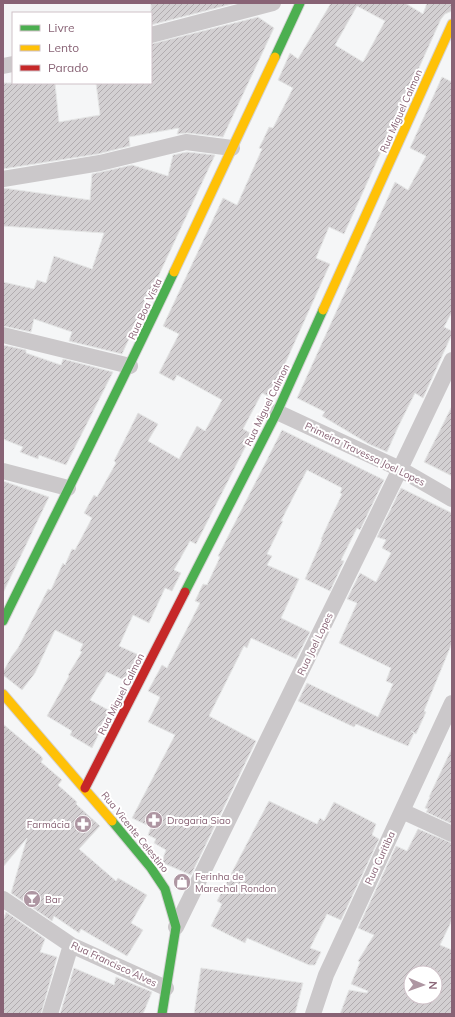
<svg xmlns="http://www.w3.org/2000/svg" width="455" height="1017" font-family="Mulish,sans-serif">
  <style>
    .building { fill: url(#building-hatch); stroke: #e5e6e6; fill-rule: evenodd }
    .lines { fill: none; stroke-linecap: round; stroke-linejoin: round }
    .fast-casing { stroke: #d4d2d3; stroke-width: 11 }
    .slow-casing { stroke: #d4d2d3; stroke-width: 11 }
    .jam-casing { stroke: #d4d2d3; stroke-width: 11 }
    .street { stroke: #cbc8ca; stroke-width: 16 }
    .fast { stroke: #4caf50; stroke-width: 9 }
    .slow { stroke: #ffc107; stroke-width: 9 }
    .jam { stroke: #c62828; stroke-width: 9 }
    .labels { text-anchor: middle; dominant-baseline: central; stroke-width: 4; stroke-linejoin: round; paint-order: stroke }
    .street-label { font-size: 10px; fill: #886375; stroke: #fff }
    .poi-label { font-size: 10px; fill: #886375; stroke: #fff; text-anchor: start }
  </style>
  <defs>
    <pattern id="building-hatch" width="6" height="6" patternUnits="userSpaceOnUse"><rect width="6" height="6" fill="#d3d0d2"/><path d="M-1 1l2-2M0 6l6-6M5 7l2-2" fill="none" stroke="#b1acaf"/></pattern>
  </defs>
  <rect width="100%" height="100%" fill="#f5f6f7"/>
  <path class="building" d="M 151,3 L 236,3 L 151,25 Z
    M 331,3 L 405,3 L 423,14 L 427,3 L 452,3 L 452,11 L 445,14 L 441,19 L 344,234 L 329,227 L 316,258 L 330,264 L 270,397 L 262,393 L 243,429 L 252,434 L 196,544 L 190,541 L 174,570 L 181,573 L 172,591 L 165,588 L 149,623 L 133,615 L 119,646 L 139,655 L 126,681 L 107,672 L 90,700 L 110,711 L 92,748 L 70,735 L 72,731 L 47,716 L 69,676 L 68,675 L 82,652 L 80,651 L 83,644 L 55,630 L 35,673 L 22,690 L 3,675 L 3,672 L 12,656 L 18,648 L 48,589 L 51,590 L 63,563 L 65,565 L 72,549 L 75,550 L 92,518 L 84,513 L 94,495 L 97,497 L 116,463 L 114,461 L 138,413 L 158,424 L 148,441 L 179,459 L 197,426 L 205,431 L 222,400 L 177,375 L 174,381 L 159,373 L 179,334 L 163,326 L 223,198 L 237,205 L 262,149 L 259,148 L 264,138 L 269,127 L 273,128 L 293,88 L 278,80 L 290,53 L 298,59 ZM 357,6 L 385,21 L 363,62 L 335,45 Z
    M 258,17 L 274,28 L 223,137 L 187,133 L 177,134 L 179,128 L 129,137 L 130,146 L 98,154 L 3,169 L 3,83 L 55,83 L 59,122 L 100,115 L 96,83 L 151,83 L 151,44 Z
    M 442,77 L 452,82 L 452,312 L 444,327 L 452,331 L 452,334 L 423,398 L 415,393 L 399,425 L 387,452 L 369,444 L 322,416 L 325,412 L 297,398 L 395,182 L 408,190 L 426,156 L 410,148 Z
    M 187,152 L 215,155 L 122,354 L 69,341 L 72,332 L 34,319 L 31,332 L 3,326 L 3,282 L 34,289 L 37,280 L 46,283 L 54,256 L 92,269 L 104,233 L 3,226 L 3,188 L 90,200 L 92,174 L 132,165 L 168,176 L 173,155 Z
    M 3,345 L 26,350 L 26,353 L 61,365 L 63,359 L 113,372 L 66,465 L 39,455 L 38,459 L 20,452 L 23,447 L 3,439 Z
    M 452,406 L 452,476 L 424,462 Z
    M 282,430 L 384,480 L 360,530 L 357,528 L 341,560 L 344,561 L 330,591 L 305,579 L 322,540 L 321,539 L 342,494 L 340,493 L 342,488 L 307,470 L 281,521 L 283,521 L 267,554 L 272,556 L 267,565 L 299,579 L 281,618 L 310,632 L 296,659 L 251,638 L 247,648 L 244,646 L 209,716 L 256,741 L 191,875 L 163,863 L 162,861 L 166,850 L 154,843 L 156,839 L 148,835 L 151,827 L 132,818 L 175,735 L 148,722 L 160,697 L 148,691 L 162,665 L 167,668 L 200,603 L 195,601 L 203,584 L 207,585 L 220,557 L 218,556 Z
    M 3,481 L 49,497 L 3,593 Z
    M 401,488 L 452,513 L 452,643 L 424,711 L 426,712 L 416,734 L 411,731 L 414,733 L 408,746 L 356,724 L 354,727 L 298,701 L 307,683 L 378,717 L 393,684 L 386,681 L 391,668 L 339,643 L 357,603 L 347,599 L 360,573 L 376,582 L 391,553 L 382,548 L 386,540 L 377,537 Z
    M 3,724 L 41,756 L 43,759 L 41,762 L 62,780 L 58,785 L 77,802 L 76,804 L 100,826 L 79,849 L 116,881 L 118,878 L 147,895 L 131,923 L 143,930 L 127,956 L 81,929 L 79,933 L 54,916 L 52,921 L 11,893 L 27,838 L 3,867 Z
    M 452,748 L 452,824 L 426,812 L 428,809 L 425,808 L 430,797 L 429,797 Z
    M 269,801 L 317,824 L 320,818 L 324,821 L 334,802 L 376,824 L 372,835 L 379,839 L 341,920 L 327,914 L 310,948 L 321,952 L 315,965 L 309,965 L 247,938 L 245,943 L 211,926 L 222,904 L 217,901 Z
    M 418,829 L 452,843 L 452,920 L 440,945 L 452,950 L 452,1014 L 340,1014 L 349,990 L 367,993 L 368,991 L 351,984 L 360,962 L 358,961 L 374,935 L 358,928 L 396,846 L 407,851 ZM 411,973 L 435,973 L 435,997 L 411,997 Z
    M 6,912 L 45,939 L 40,952 L 57,957 L 41,1014 L 3,1014 L 3,921 Z
    M 74,968 L 114,985 L 116,977 L 152,992 L 143,1014 L 60,1014 Z
    M 201,968 L 303,983 L 295,1014 L 194,1014 Z"/>
  <g class="lines">
    <defs>
      <path id="fast" d="M 275,57 L 300,3
        M 185,592 L 277,412 L 323,310
        M 3,621 C 60,505 119,389 174,272
        M 112,821 L 151,868 L 165,889 L 176,927 L 162,1014"/>
      <path id="slow" d="M 174,272 L 275,57
        M 323,310 L 452,24
        M 3,694 L 112,821"/>
      <path id="jam" d="M 85,788 L 185,592"/>
    </defs>
    <use href="#fast" class="fast-casing"/>
    <use href="#slow" class="slow-casing"/>
    <use href="#jam" class="jam-casing"/>
    <path class="street" d="M 151,35 L 273,3
      M 3,66 L 13,64
      M 3,179 L 100,163 L 186,142 L 232,148
      M 3,335 L 130,366
      M 277,412 L 400,469 L 452,499
      M 3,471 L 68,488
      M 402,811 L 452,834
      M 3,899 L 71,945 L 166,988
      M 176,927 L 400,469 L 452,360
      M 50,1014 L 71,945
      M 313,1014 L 326,975 L 452,703"/>
    <use href="#fast" class="fast"/>
    <use href="#slow" class="slow"/>
    <use href="#jam" class="jam"/>
  </g>
  <defs>
    <symbol id="pharmacy-disc" viewBox="-11 -11 22 22"><circle r="9.5" fill="#ae96a2" stroke="#fff"/><path d="M-2-6h4v4h4v4h-4v4h-4v-4h-4v-4h4Z" fill="#fff"/></symbol>
    <symbol id="shop-disc" viewBox="-11 -11 22 22"><circle r="9.5" fill="#ae96a2" stroke="#fff"/><path d="M-5-2.5h2.3a2.7 3.5 0 0 1 5.4 0H5L5.5 6h-11ZM-1.5-2.5h3a1.5 2.3 0 0 0-3 0Z" fill="#fff"/></symbol>
    <symbol id="bar-disc" viewBox="-11 -11 22 22"><circle r="9.5" fill="#ae96a2" stroke="#fff"/><path d="M-6-5H6L.8 .8V4.5H3.5V6h-7V4.5H-.8V.8Z" fill="#fff"/></symbol>
  </defs>
  <g fill-rule="evenodd">
    <use href="#pharmacy-disc" x="144" y="810" width="20" height="20"/>
    <use href="#pharmacy-disc" x="73" y="814" width="20" height="20"/>
    <use href="#shop-disc" x="172" y="872" width="20" height="20"/>
    <use href="#bar-disc" x="22" y="889" width="20" height="20"/>
  </g>
  <g class="labels">
    <g class="street-label">
      <text transform="translate(401 111) rotate(-66)">Rua Miguel Calmon</text>
      <text transform="translate(145 309) rotate(-65)">Rua Boa Vista</text>
      <text transform="translate(267 405) rotate(-64)">Rua Miguel Calmon</text>
      <text transform="translate(365 454) rotate(26)">Primeira Travessa Joel Lopes</text>
      <text transform="translate(315 644) rotate(-64)">Rua Joel Lopes</text>
      <text transform="translate(121 694) rotate(-63)">Rua Miguel Calmon</text>
      <text transform="translate(135 832) rotate(51)">Rua Vicente Celestino</text>
      <text transform="translate(380 858) rotate(-65)">Rua Curitiba</text>
      <text transform="translate(114 964) rotate(25)">Rua Francisco Alves</text>
    </g>
    <g class="poi-label">
      <text x="167" y="820">Drogaria Siao</text>
      <text x="70" y="824" text-anchor="end">Farmácia</text>
      <text x="195" y="876">Ferinha de<tspan x="195" dy="12">Marechal Rondon</tspan></text>
      <text x="45" y="899">Bar</text>
    </g>
  </g>
  <rect width="455" height="1017" fill="none" stroke="#886375" stroke-width="8"/>
  <rect x="12" y="12" width="140" height="72" fill="#ffffff" stroke="#cfc1c8"/>
  <rect x="20" y="25" width="20" height="6" fill="#4caf50" stroke="#cfc1c8"/>
  <text x="48" y="32" font-size="12" fill="#886375">Livre</text>
  <rect x="20" y="45" width="20" height="6" fill="#ffc107" stroke="#cfc1c8"/>
  <text x="48" y="52" font-size="12" fill="#886375">Lento</text>
  <rect x="20" y="65" width="20" height="6" fill="#c62828" stroke="#cfc1c8"/>
  <text x="48" y="72" font-size="12" fill="#886375">Parado</text>
  <g transform="translate(423 985) rotate(92)"><circle r="19" fill="#ffffff" stroke="#cfc1c8"/>
  <path d="M0-3L7 15L0 10L-7 15Z" fill="#ae96a2"/>
  <text y="-6" font-size="11" font-weight="bold" text-anchor="middle" fill="#886375">N</text>
  </g>
</svg>
